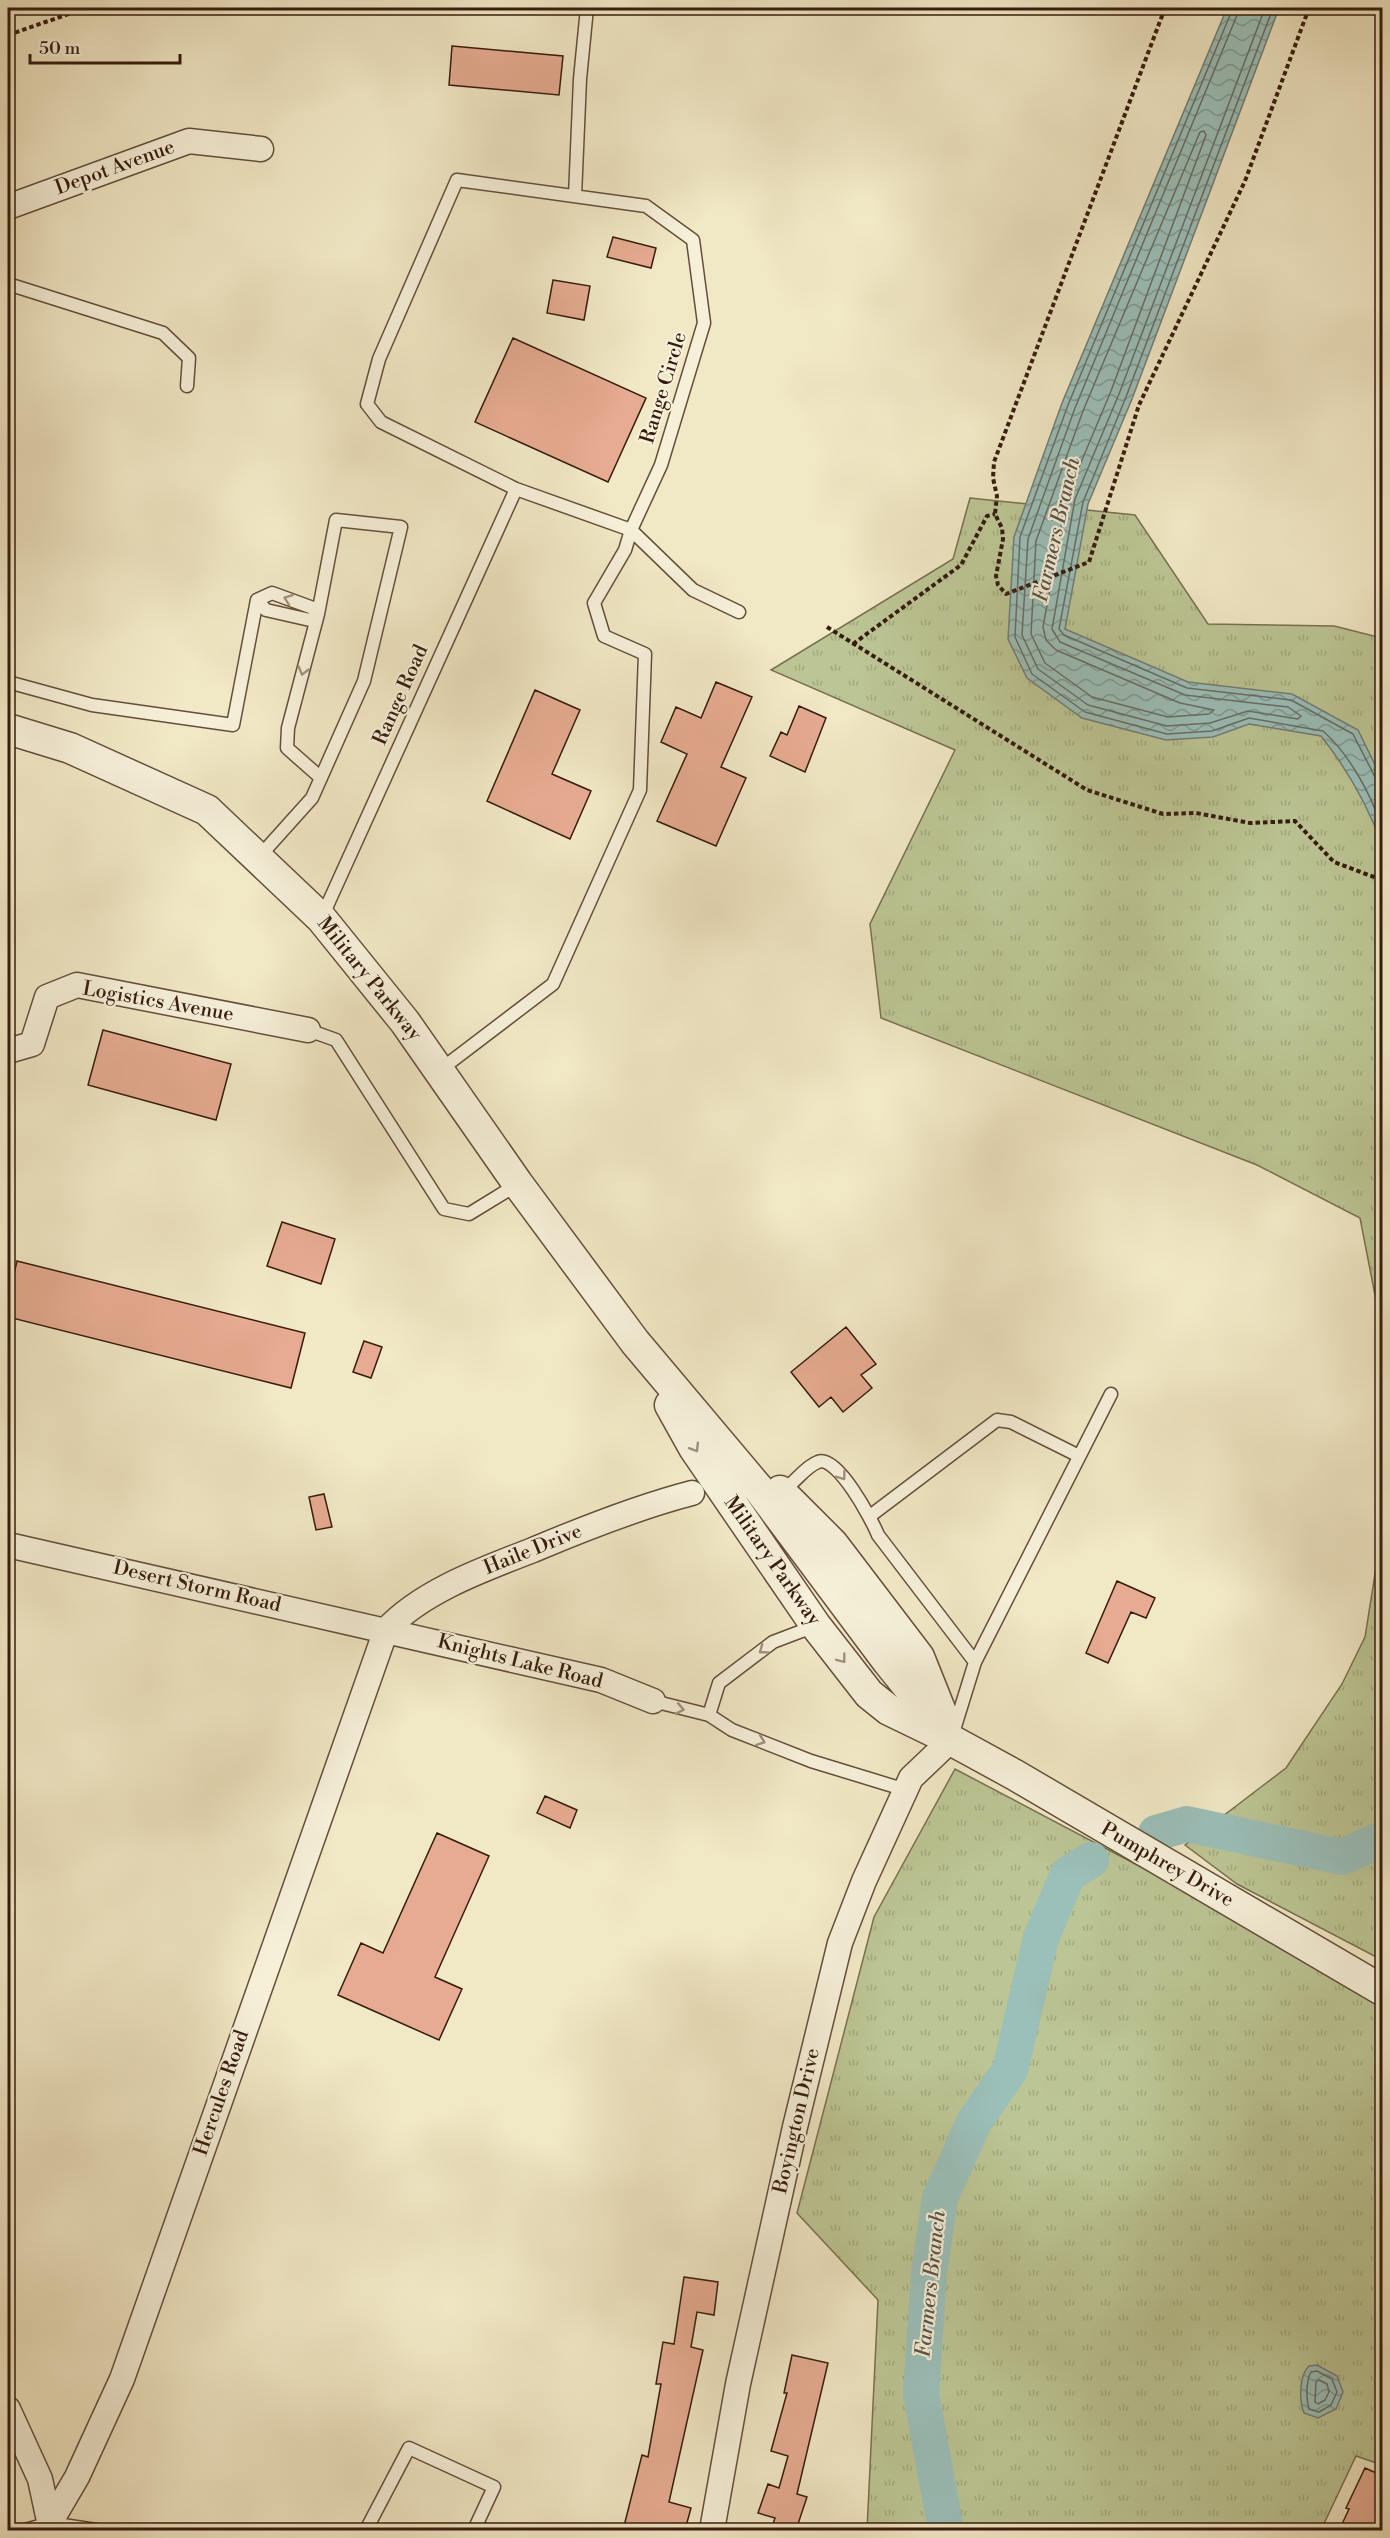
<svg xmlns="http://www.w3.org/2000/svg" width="1390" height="2538" font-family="'Libre Bodoni',serif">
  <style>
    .grass { fill: url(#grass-tufts); stroke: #797052; stroke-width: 1.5 }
    .water { fill: url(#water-waves); stroke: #737d75; stroke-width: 1.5 }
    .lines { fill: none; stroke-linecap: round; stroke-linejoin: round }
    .shore { stroke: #686d64; stroke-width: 1.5 }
    .river { stroke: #9bbfb9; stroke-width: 36 }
    .building { fill: #e6ab91; stroke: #361b0f; stroke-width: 1.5 }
    .service-casing { stroke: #654e3c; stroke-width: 15 }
    .minor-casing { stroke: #654e3c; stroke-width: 27 }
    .tertiary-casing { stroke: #654e3c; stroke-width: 33 }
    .path { stroke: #361b0f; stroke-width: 4; stroke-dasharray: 4.5 3; stroke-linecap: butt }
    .service { stroke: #f6f0d9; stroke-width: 12 }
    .minor { stroke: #f6f0d9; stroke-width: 24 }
    .tertiary { stroke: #f6f0d9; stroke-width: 30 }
    .oneway { stroke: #a0907e }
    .labels { text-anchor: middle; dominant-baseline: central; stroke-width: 4.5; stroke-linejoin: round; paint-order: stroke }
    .street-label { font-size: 20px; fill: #361b0f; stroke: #f6f0d9 }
    .water-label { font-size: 21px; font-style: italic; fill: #59544a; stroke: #f6f0d9 }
  </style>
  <defs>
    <pattern id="grass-tufts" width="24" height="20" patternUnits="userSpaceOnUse" patternTransform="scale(1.5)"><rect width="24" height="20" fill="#bcc594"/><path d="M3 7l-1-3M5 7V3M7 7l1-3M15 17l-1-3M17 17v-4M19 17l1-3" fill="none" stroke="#a2a97e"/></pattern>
    <pattern id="water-waves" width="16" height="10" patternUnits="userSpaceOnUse" patternTransform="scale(1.5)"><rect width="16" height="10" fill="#9bbfb9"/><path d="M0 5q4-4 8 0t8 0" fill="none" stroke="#7f9a95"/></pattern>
  </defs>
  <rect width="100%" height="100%" fill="#f1e8c5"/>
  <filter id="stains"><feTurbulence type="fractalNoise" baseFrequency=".00333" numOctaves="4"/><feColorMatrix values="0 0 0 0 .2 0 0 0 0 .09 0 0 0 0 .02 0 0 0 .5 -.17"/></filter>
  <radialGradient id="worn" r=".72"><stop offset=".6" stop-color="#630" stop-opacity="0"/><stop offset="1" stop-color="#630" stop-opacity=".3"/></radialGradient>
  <path class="grass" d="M 970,498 L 1135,515 L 1208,624 L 1334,626 L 1382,638 L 1382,1331 L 1360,1218 L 1257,1165 L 881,1018 L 870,924 L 955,750 L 771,670 L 953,559 Z
    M 1382,1530 L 1382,1960 L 1237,1884 L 1185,1845 L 1286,1768 L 1342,1684 L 1365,1637 Z
    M 955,1769 L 1382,1994 L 1382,2465 L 1356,2456 L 1321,2530 L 867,2530 L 878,2300 L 797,2213 L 874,1917 Z"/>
  <path class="water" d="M 1227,8 L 1279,8 L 1132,399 L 1088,504 L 1065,629 L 1188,682 L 1292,694 L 1358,730 L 1382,779 L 1382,844 C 1367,804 1348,770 1321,736 L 1249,724 L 1213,737 L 1166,740 L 1082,718 L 1027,678 L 1008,639 L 1014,537 L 1062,403 Z
    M 1317,2365 L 1337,2376 L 1343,2392 L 1336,2409 L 1318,2418 L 1304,2413 C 1299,2401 1299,2375 1309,2366 Z"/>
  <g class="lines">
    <path class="shore" d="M 1233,8 L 1068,405 L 1020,537 L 1015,637 L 1032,674 L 1085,712 L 1167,734 L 1212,731 L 1249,718 L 1323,731 C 1350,755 1370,793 1382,827
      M 1240,8 L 1075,408 L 1028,539 L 1022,635 L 1038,669 L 1088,705 L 1167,726 L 1210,723 L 1248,711 L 1298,719 L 1301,716 L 1288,707 L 1185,695 L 1060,642 L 1052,629 L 1075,499 L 1119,394 L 1265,8
      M 1273,8 L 1126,397 L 1083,502 L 1059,629 L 1064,635 L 1187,688 L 1291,700 L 1353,734 L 1375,777 L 1382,780
      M 1204,131 L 1206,135 L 1111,391 L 1067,496 L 1043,627 L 1046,640 L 1056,650 L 1180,703 L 1214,710 L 1209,714 L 1168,717 L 1092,697 L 1045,663 L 1031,634 L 1036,541 L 1083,411 L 1200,132 Z
      M 1317,2371 L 1332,2379 L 1337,2392 L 1331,2405 L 1319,2412 L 1309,2409 C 1306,2399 1306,2381 1311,2372 Z
      M 1319,2380 L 1327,2384 L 1329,2392 L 1325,2400 L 1318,2404 L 1315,2402 L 1316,2382 Z"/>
    <path class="river" d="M 1156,1833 L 1187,1824 L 1342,1857 L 1382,1839
      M 946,2530 L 921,2394 L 929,2272 L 940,2198 L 974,2122 L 1010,2070 L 1041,1938 L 1068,1874 L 1091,1860"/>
  </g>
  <path class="building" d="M 452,46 L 563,56 L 559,95 L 449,85 Z
    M 613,237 L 656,248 L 651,268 L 607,257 Z
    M 553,280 L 590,286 L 584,320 L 547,313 Z
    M 513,338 L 646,398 L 608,482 L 475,422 Z
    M 716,682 L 752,697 L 721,767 L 746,778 L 716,846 L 657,821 L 687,754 L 661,742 L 676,707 L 701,718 Z
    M 535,690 L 580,710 L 552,774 L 591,791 L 570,839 L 487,801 Z
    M 799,706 L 826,718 L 805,772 L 770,756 L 781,732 L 787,735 Z
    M 103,1030 L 231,1064 L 216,1120 L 88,1085 Z
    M 282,1222 L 335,1239 L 321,1284 L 267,1266 Z
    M 17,1261 L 305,1333 L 291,1388 L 8,1317 L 8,1300 Z
    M 846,1327 L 876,1364 L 861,1375 L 872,1388 L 843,1412 L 831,1397 L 819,1407 L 791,1372 Z
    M 364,1341 L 382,1347 L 371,1378 L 353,1372 Z
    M 324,1494 L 332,1527 L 316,1530 L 309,1497 Z
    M 1117,1581 L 1155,1598 L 1146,1618 L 1131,1612 L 1108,1663 L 1086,1653 Z
    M 545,1796 L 577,1810 L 570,1828 L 537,1813 Z
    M 437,1833 L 489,1856 L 435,1977 L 462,1989 L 439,2040 L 338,1995 L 361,1943 L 383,1953 Z
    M 684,2277 L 718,2282 L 714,2315 L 697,2312 L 691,2347 L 703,2350 L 669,2502 L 691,2508 L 685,2530 L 623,2530 L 642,2455 L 648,2457 L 661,2384 L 656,2384 L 663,2342 L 674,2344 Z
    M 792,2355 L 828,2363 L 797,2494 L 807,2497 L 796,2530 L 781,2530 L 772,2527 L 775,2518 L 758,2513 L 768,2484 L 779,2488 L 788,2456 L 771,2451 L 787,2393 L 784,2393 Z
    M 1365,2468 L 1383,2476 L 1383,2530 L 1356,2530 L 1342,2524 L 1349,2509 L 1346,2508 Z"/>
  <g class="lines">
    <defs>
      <path id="service" d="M 457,180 L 646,206 L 693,240 L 704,323 L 661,465 L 631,530 L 516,489 L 381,422 L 367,404 L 379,359 Z
        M 575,196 L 580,79 L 587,8
        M 8,284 L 163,333 L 189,358 L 187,386
        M 257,600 L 266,610 L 310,620 L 318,614
        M 257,600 L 272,593 L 313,608 L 318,614
        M 8,682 L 92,705 L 233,725 L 257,600
        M 259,857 L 312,798 L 364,681 L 401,527 L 336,520 L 318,614 L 288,728 L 287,748 L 321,778
        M 322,917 L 516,489
        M 308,1030 L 336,1040 L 444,1209 L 469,1214 L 518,1184
        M 440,1070 L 553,984 L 640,790 L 645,654 L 604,636 L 594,603 L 625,550 L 631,530 L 693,590 L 739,612
        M 781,1491 C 795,1484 804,1467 818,1462 C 837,1454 872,1520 878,1535 L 975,1662
        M 870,1516 L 997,1420 L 1011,1422 L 1079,1456
        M 653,1701 L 709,1715 L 732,1730 L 811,1761 L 906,1790
        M 709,1715 L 719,1683 L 773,1642 L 815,1626
        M 953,1733 L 975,1662 L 1111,1394
        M 25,2530 L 50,2523 L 96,2530
        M 366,2530 L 409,2448 L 494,2487 L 474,2530"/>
      <path id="minor" d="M 8,207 L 189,141 L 261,149
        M 8,1051 L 32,1044 L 47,997 L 77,985 L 308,1030
        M 8,1545 L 601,1680 L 653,1701
        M 8,2409 L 40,2479 L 51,2530
        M 50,2523 L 77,2477 L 122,2379 L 386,1630 C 422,1591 484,1569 533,1550 C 585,1528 638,1507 692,1493
        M 712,2530 L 738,2384 L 795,2127 L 840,1943 L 864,1881 L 911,1778 L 951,1740"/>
      <path id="tertiary" d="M 8,729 L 70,748 L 207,810 L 321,918 L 405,1022 L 518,1184 L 635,1342 L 758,1488 L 888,1662 L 951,1740
        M 670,1405 L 694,1448 L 816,1626 L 869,1694 L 889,1710 L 951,1740 L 1015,1775 L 1382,1990
        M 780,1491 L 833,1544 L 919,1657 L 943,1717"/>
    </defs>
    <use href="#service" class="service-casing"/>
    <use href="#minor" class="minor-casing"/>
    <use href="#tertiary" class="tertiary-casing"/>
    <path class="path" d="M 1165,8 L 994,462 L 993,478 L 997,496 L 995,514 L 1002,528 L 1003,539 L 996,576 L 998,585 L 1006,594 L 1089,562 L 1139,405 L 1245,181 L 1309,8
      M 8,35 L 86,8
      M 827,627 L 1087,790 L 1163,814 L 1196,813 L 1250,823 L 1295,821 L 1334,862 L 1382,880
      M 853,644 L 961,565 L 987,516 L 995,514"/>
    <use href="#service" class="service"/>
    <use href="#minor" class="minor"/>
    <use href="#tertiary" class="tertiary"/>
  </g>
  <defs><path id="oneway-chevron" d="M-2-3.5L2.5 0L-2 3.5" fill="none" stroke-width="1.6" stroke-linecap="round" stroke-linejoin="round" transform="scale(1.5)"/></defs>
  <g class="oneway">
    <use href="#oneway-chevron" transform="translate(288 599) rotate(-160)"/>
    <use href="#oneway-chevron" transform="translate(303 671) rotate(105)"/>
    <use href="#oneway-chevron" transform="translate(695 1448) rotate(58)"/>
    <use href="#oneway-chevron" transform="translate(842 1476) rotate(54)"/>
    <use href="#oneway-chevron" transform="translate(763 1650) rotate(143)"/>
    <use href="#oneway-chevron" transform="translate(842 1659) rotate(52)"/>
    <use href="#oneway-chevron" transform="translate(680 1709) rotate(11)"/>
    <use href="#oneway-chevron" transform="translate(761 1741) rotate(21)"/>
  </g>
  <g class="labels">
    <g class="street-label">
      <text transform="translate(115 168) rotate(-20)">Depot Avenue</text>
      <text transform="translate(664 388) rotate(-73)">Range Circle</text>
      <text transform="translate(401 695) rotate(-66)">Range Road</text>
      <text transform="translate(369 979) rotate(51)">Military Parkway</text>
      <text transform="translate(158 1002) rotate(10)">Logistics Avenue</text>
      <text transform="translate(533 1550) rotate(-22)">Haile Drive</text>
      <text transform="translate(772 1561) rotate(55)">Military Parkway</text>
      <text transform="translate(197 1587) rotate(13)">Desert Storm Road</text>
      <text transform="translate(520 1662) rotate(14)">Knights Lake Road</text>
      <text transform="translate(1167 1865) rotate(30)">Pumphrey Drive</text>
      <text transform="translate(222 2093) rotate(-71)">Hercules Road</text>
      <text transform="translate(797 2121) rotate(-77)">Boyington Drive</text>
    </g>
    <g class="water-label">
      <text transform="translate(1057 530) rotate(-77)">Farmers Branch</text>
      <text transform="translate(931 2284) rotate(-84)">Farmers Branch</text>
    </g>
  </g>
  <rect width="1390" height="2538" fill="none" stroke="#f1e8c5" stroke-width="30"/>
  <rect x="9" y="9" width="1372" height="2520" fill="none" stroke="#361b0f" stroke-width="3"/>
  <rect x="15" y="15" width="1360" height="2508" fill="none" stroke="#361b0f" stroke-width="1.5"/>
  <path d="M30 54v9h150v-9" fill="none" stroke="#361b0f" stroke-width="3"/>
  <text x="39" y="54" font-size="18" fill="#361b0f" stroke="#f6f0d9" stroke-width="4.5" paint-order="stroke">50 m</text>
  <rect width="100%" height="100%" filter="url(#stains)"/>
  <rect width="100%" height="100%" fill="url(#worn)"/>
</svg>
